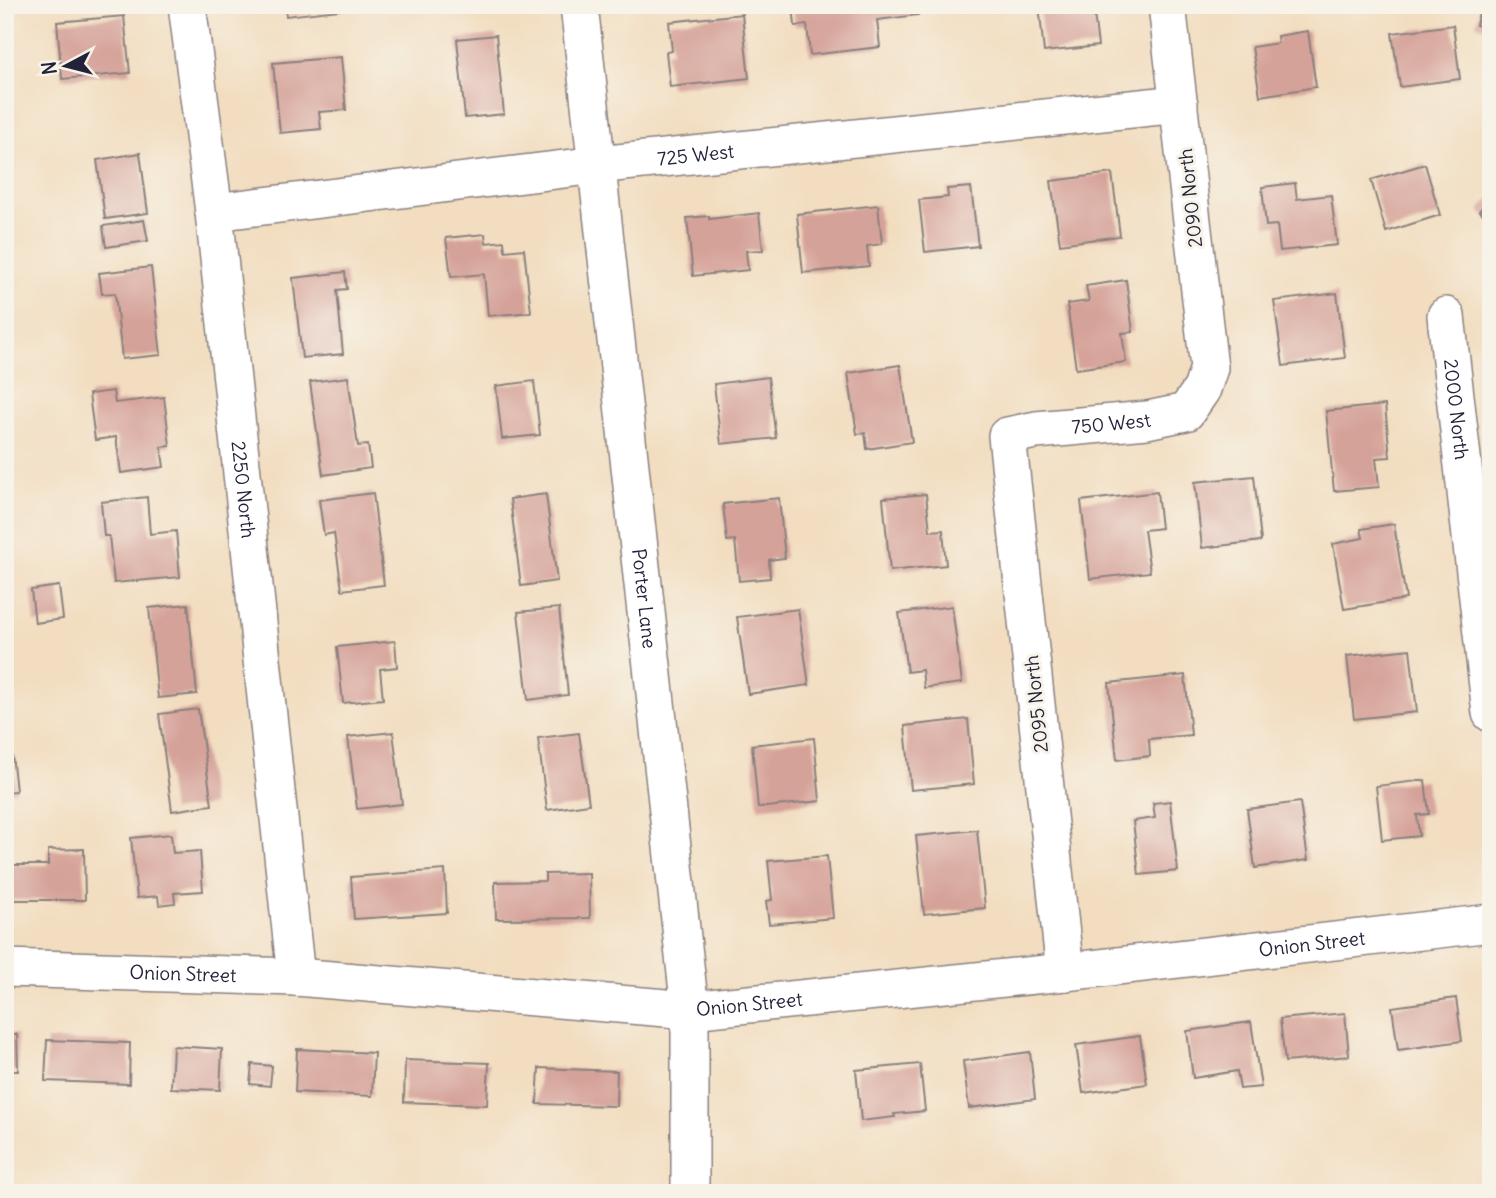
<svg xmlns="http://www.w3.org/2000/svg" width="1496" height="1198" font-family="Delius,sans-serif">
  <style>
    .building { fill: #d5a299 }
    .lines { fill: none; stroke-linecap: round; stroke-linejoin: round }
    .minor-casing { stroke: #8a807e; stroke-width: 40 }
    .minor { stroke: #fff; stroke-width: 37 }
    .labels { text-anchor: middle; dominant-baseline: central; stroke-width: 6; stroke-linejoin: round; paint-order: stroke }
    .street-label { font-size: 19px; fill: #22223b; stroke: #f7f3e8 }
  </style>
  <rect width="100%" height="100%" fill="#f7f3e8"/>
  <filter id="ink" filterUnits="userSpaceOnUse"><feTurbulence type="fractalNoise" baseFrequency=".0143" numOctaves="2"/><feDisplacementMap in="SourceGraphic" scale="14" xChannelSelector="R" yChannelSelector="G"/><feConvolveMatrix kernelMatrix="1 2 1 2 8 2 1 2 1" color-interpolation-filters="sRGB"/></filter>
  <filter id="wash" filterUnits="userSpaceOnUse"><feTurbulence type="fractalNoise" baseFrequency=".00686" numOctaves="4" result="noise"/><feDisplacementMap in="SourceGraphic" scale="28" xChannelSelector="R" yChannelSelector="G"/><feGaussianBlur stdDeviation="1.57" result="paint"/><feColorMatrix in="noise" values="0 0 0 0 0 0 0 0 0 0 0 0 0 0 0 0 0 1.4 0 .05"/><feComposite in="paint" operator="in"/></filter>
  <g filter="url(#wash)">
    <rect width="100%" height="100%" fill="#f2ddc0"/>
    <g id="blocks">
      <path class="building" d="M 285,5 L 339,5 L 340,10 L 286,16 Z
        M 424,5 L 446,5 L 446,7 L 424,9 Z
        M 793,5 L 917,5 L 918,15 L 877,20 L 880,47 L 810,55 L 807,25 L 795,26 Z
        M 1039,5 L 1093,5 L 1098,46 L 1044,52 Z
        M 1481,5 L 1491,5 L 1491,29 L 1476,25 Z
        M 742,14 L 749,78 L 670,87 L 666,52 L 672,51 L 669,22 Z
        M 124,16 L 130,73 L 62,79 L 57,22 Z
        M 1453,25 L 1460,79 L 1400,87 L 1392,33 Z
        M 1308,31 L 1316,87 L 1260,96 L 1252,47 L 1278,43 L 1277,36 Z
        M 496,35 L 504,114 L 465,118 L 457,39 Z
        M 341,57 L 346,110 L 319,112 L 321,129 L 280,133 L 273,63 Z
        M 140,153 L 148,213 L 105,219 L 97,160 Z
        M 1425,164 L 1440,215 L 1386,232 L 1371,180 Z
        M 1112,173 L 1120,236 L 1060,244 L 1051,181 Z
        M 1295,183 L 1297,199 L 1331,195 L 1337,245 L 1280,251 L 1277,225 L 1266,226 L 1262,187 Z
        M 971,187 L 978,246 L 925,252 L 919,200 L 948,197 L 947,189 Z
        M 1491,197 L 1491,220 L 1479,211 Z
        M 878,205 L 882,244 L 867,246 L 869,266 L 803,273 L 797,214 Z
        M 759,213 L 763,250 L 746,251 L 748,270 L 693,276 L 687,218 L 709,216 L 709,219 Z
        M 144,220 L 148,241 L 106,247 L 103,226 Z
        M 485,234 L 486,243 L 504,241 L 505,251 L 524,249 L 531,312 L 488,316 L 484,274 L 451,277 L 446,238 Z
        M 151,267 L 161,355 L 122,359 L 115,293 L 102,294 L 99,273 Z
        M 345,272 L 347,289 L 337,290 L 343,354 L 302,358 L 293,278 Z
        M 1126,280 L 1133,332 L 1122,333 L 1126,362 L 1076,369 L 1067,304 L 1089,301 L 1086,286 Z
        M 1337,293 L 1345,358 L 1283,366 L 1274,301 Z
        M 900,365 L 912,442 L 867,449 L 865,433 L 857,434 L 848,373 Z
        M 348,377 L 358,446 L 368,445 L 371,468 L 323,475 L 310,382 Z
        M 768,377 L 776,438 L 721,444 L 714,384 Z
        M 534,381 L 540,435 L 502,439 L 496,386 Z
        M 113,391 L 115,403 L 164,397 L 170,446 L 161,447 L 164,467 L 121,473 L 116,437 L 95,440 L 89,394 Z
        M 1385,405 L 1390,457 L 1376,458 L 1379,487 L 1334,491 L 1326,411 Z
        M 1254,476 L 1261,541 L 1202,548 L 1195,482 Z
        M 1157,492 L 1161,528 L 1144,530 L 1150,572 L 1090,579 L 1081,501 Z
        M 373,493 L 384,585 L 342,590 L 334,533 L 324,535 L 319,500 Z
        M 546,494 L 557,581 L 521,586 L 510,499 Z
        M 926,494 L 930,531 L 943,530 L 946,565 L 890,571 L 883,498 Z
        M 147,497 L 150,534 L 176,531 L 180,577 L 114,583 L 109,536 L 104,536 L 101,502 Z
        M 779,498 L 785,558 L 769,560 L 770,578 L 739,581 L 735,540 L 727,541 L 723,504 Z
        M 1394,524 L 1406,599 L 1344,609 L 1333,544 L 1363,538 L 1361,529 Z
        M 59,586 L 63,619 L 35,623 L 31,590 Z
        M 188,604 L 197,694 L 158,698 L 149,608 Z
        M 952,606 L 962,683 L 924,688 L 922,670 L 907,672 L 899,613 Z
        M 559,608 L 568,695 L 528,700 L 518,612 Z
        M 798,609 L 809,685 L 748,694 L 737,617 Z
        M 395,641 L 397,667 L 380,669 L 383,699 L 343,703 L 337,647 Z
        M 1410,649 L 1417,712 L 1354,719 L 1347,656 Z
        M 1185,675 L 1191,735 L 1149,739 L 1150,756 L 1117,760 L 1109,683 Z
        M 5,709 L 7,709 L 16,791 L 5,792 Z
        M 198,709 L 212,805 L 172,811 L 159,714 Z
        M 968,719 L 974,784 L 911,790 L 905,726 Z
        M 393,732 L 402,804 L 357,809 L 348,737 Z
        M 579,733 L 589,804 L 547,810 L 538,738 Z
        M 814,738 L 820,801 L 758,808 L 752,745 Z
        M 1425,780 L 1429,814 L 1417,815 L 1419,836 L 1382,840 L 1376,786 Z
        M 1170,801 L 1178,871 L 1139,875 L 1133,821 L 1155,818 L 1153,803 Z
        M 1300,802 L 1308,860 L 1255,868 L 1247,809 Z
        M 977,830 L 985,908 L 924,914 L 916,836 Z
        M 171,834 L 173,853 L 200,851 L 203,891 L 174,893 L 175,903 L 159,905 L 158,896 L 137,898 L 131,838 Z
        M 84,849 L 85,900 L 5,900 L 5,865 L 48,865 L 48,850 Z
        M 827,856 L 833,918 L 769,924 L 766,901 L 772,900 L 768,861 Z
        M 445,870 L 447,913 L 354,919 L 351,877 Z
        M 589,873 L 590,918 L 496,919 L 495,882 L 545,881 L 545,874 Z
        M 1456,998 L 1462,1041 L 1398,1050 L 1392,1007 Z
        M 1345,1013 L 1349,1056 L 1285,1062 L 1280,1019 Z
        M 1251,1022 L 1261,1087 L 1240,1089 L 1237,1071 L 1193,1078 L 1187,1031 Z
        M 5,1034 L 17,1034 L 18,1071 L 5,1071 Z
        M 1140,1036 L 1147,1084 L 1083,1093 L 1076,1045 Z
        M 47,1040 L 130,1043 L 129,1084 L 45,1081 Z
        M 173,1046 L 222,1049 L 220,1090 L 171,1088 Z
        M 297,1049 L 374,1053 L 372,1096 L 295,1092 Z
        M 1030,1052 L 1035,1099 L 969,1108 L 963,1061 Z
        M 405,1060 L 489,1063 L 487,1105 L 404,1102 Z
        M 252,1064 L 272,1066 L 270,1086 L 250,1084 Z
        M 920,1064 L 925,1111 L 894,1114 L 895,1117 L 861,1121 L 856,1070 Z
        M 539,1068 L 617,1071 L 616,1106 L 537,1104 Z"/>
    </g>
  </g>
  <g filter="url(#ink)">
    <use href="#blocks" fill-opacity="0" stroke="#8a807e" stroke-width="2"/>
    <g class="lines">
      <defs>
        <g id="minor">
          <path id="s1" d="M 187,5 L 214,212 L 296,977"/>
          <path id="s2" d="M 579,5 L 690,1010 L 690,1193"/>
          <path id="s3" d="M 214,212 L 597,165 L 1179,104"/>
          <path id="s4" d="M 1446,316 L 1491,713"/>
          <path id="s5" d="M 5,968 L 296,977 L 690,1010 L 1065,972 L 1491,923"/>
          <path id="s6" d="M 1065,972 L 1007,436 L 1036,430 L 1147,420 L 1186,412 L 1202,389 L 1209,368 L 1167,5"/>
        </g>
      </defs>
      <use href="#minor" class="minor-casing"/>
      <use href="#minor" class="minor"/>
    </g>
  </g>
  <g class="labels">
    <g class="street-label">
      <text stroke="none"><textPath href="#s3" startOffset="485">725 West</textPath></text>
      <text transform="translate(1190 198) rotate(-96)">2090 North</text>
      <text stroke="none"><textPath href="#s4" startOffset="94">2000 North</textPath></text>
      <text stroke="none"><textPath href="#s6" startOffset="644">750 West</textPath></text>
      <text stroke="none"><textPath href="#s1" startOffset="488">2250 North</textPath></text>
      <text stroke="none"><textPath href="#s2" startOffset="597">Porter Lane</textPath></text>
      <text transform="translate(1036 704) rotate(-96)">2095 North</text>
      <text stroke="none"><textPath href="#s5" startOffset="1312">Onion Street</textPath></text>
      <text stroke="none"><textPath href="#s5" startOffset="178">Onion Street</textPath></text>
      <text stroke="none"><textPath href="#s5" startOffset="746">Onion Street</textPath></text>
    </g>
  </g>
  <rect width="1496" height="1198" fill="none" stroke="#f7f3e8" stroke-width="28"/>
  <g transform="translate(66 66) rotate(263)" stroke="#f7f3e8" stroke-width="5" paint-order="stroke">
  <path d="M0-5L12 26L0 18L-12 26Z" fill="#22223b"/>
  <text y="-10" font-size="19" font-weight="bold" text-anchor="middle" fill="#22223b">N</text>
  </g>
</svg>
